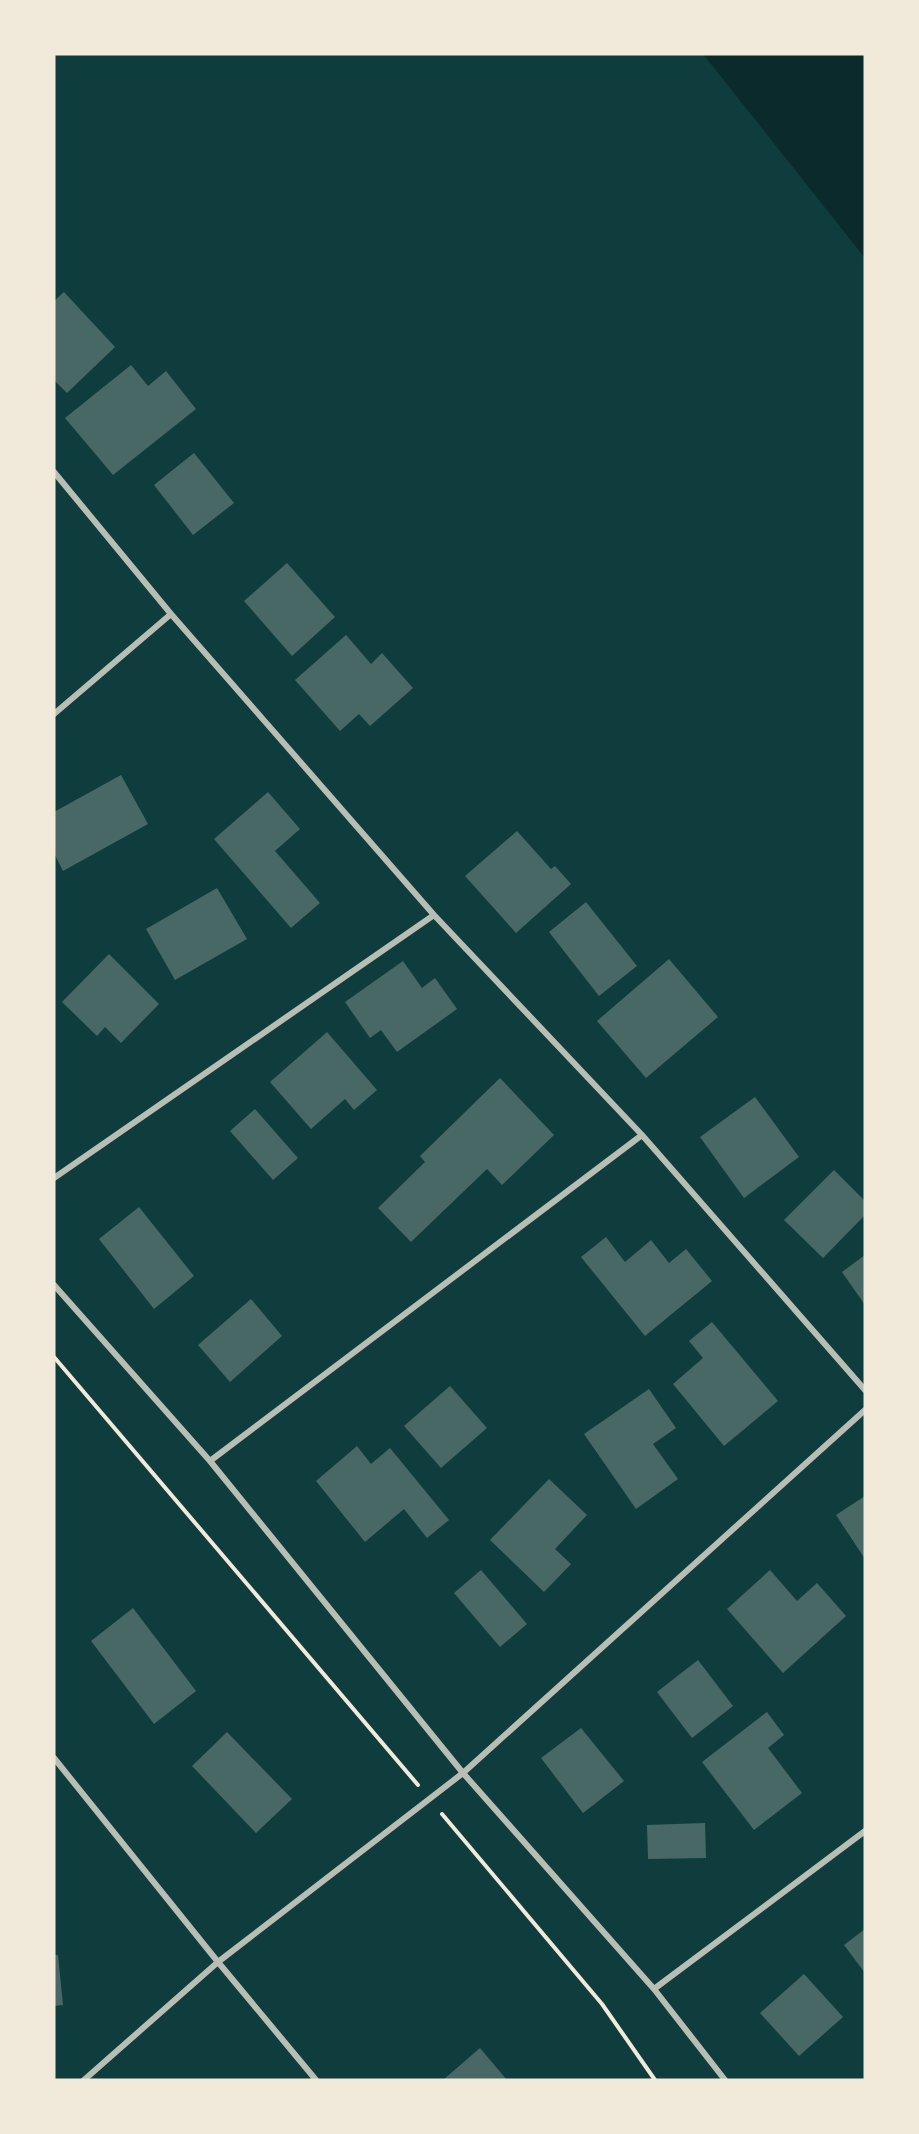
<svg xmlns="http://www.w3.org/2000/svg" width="919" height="2134" font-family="Roboto,sans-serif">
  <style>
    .water { fill: #0a2a2b }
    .building { fill: #486865 }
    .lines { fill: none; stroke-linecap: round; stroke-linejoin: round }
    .path { stroke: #f1e9da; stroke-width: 4 }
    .minor { stroke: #b8beb3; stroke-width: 6 }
  </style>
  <rect width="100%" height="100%" fill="#0f3d3e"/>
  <path class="water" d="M 703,54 L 865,54 L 865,258 Z"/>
  <path class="building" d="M 64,292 L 115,347 L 67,393 L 54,380 L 54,301 Z
    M 131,365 L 148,386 L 166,371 L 196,409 L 113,475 L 65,418 Z
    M 194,453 L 234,503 L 193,535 L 154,485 Z
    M 287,563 L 335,617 L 292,656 L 244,601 Z
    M 346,635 L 371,664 L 382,653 L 413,688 L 370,726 L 359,714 L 340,731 L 295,680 Z
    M 121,775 L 148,824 L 63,871 L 54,853 L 54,812 Z
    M 268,792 L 300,829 L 275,851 L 320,903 L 291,928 L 214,839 Z
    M 517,831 L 551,869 L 555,866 L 571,884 L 516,933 L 465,876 Z
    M 217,888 L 247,939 L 175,980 L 146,929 Z
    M 586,902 L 637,966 L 599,996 L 549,932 Z
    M 109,954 L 159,1004 L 121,1043 L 105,1027 L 97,1036 L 62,1002 Z
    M 669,959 L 718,1017 L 646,1078 L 597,1021 Z
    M 403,961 L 422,988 L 435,978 L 457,1009 L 397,1052 L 381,1030 L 370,1038 L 345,1002 Z
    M 327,1032 L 377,1090 L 354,1110 L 345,1099 L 311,1129 L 270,1082 Z
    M 500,1078 L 554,1135 L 502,1185 L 487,1169 L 411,1242 L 378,1208 L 425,1162 L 420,1156 Z
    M 755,1097 L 799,1157 L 744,1198 L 700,1137 Z
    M 255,1109 L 298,1158 L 273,1180 L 230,1131 Z
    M 834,1170 L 865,1201 L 865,1215 L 823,1258 L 784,1220 Z
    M 139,1207 L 194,1276 L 154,1309 L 99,1239 Z
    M 606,1237 L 625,1262 L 651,1240 L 669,1263 L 686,1249 L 712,1281 L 645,1336 L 581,1257 Z
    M 865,1255 L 865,1305 L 842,1272 Z
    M 251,1299 L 282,1336 L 230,1382 L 198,1345 Z
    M 712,1322 L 778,1401 L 724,1446 L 673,1384 L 703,1358 L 689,1341 Z
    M 450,1386 L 487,1428 L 441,1468 L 404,1426 Z
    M 649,1389 L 676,1428 L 653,1444 L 678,1479 L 636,1509 L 584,1434 Z
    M 357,1446 L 371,1464 L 390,1448 L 449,1520 L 427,1538 L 404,1509 L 365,1542 L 316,1481 Z
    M 549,1479 L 587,1515 L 555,1549 L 571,1564 L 544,1592 L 490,1540 Z
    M 865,1496 L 865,1559 L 836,1515 Z
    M 481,1570 L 527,1624 L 500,1647 L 454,1593 Z
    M 770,1570 L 797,1601 L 817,1583 L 846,1616 L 783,1673 L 727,1609 Z
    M 133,1608 L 196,1691 L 154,1724 L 91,1641 Z
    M 698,1660 L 733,1706 L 692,1738 L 657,1692 Z
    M 767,1712 L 784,1735 L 768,1748 L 802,1793 L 754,1830 L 702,1762 Z
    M 581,1728 L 624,1781 L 583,1813 L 541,1758 Z
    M 227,1732 L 292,1799 L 256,1833 L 192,1766 Z
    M 705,1823 L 706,1858 L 648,1859 L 647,1825 Z
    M 865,1929 L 865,1973 L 844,1945 Z
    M 54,1955 L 58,1955 L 63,2005 L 54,2006 Z
    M 804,1974 L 843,2017 L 799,2056 L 760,2013 Z
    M 480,2048 L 507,2080 L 443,2080 Z"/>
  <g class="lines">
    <path class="path" d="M 54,1357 L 418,1785
      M 442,1814 L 602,2004 L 655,2080"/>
    <path class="minor" d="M 54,472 L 171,614 L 434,915 L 642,1135 L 865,1390
      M 54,714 L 171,614
      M 54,1178 L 434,915
      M 54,1285 L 210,1461 L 463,1773 L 654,1989 L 725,2080
      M 210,1461 L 642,1135
      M 54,1758 L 218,1962 L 316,2080
      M 654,1989 L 865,1831
      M 84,2080 L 218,1962 L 463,1773 L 865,1410"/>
  </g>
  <rect width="919" height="2134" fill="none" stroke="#f1e9da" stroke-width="111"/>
</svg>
